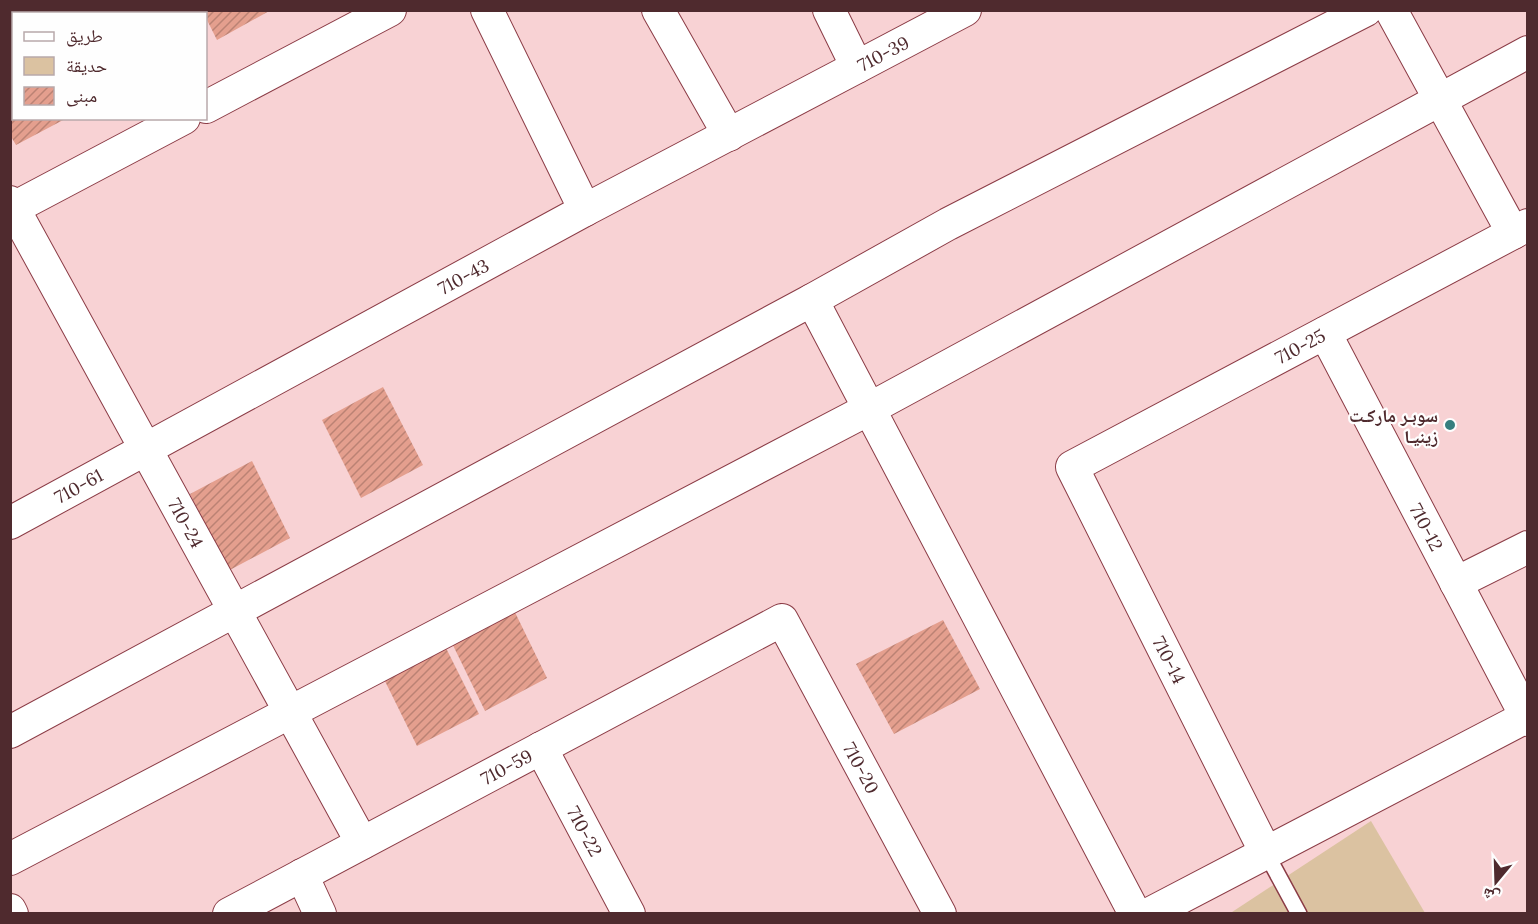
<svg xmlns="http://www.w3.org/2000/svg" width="1538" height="924" font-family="Lora,'Noto Naskh Arabic',serif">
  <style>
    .green { fill: #dbc2a1 }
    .building { fill: url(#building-hatch) }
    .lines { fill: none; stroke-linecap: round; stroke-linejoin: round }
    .service-casing { stroke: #8b3c46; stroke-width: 18 }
    .minor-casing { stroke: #8b3c46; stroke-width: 34 }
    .service { stroke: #fff; stroke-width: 15 }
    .minor { stroke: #fff; stroke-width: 32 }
    .poi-dot { fill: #377f7f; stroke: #fefefe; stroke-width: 2 }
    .labels { text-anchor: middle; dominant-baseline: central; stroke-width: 4.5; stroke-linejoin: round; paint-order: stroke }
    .street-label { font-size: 18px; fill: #4f2a2e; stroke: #fefefe }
    .poi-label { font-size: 18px; font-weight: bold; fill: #4f2a2e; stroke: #fefefe; text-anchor: end }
  </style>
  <defs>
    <pattern id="building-hatch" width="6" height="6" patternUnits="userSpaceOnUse" patternTransform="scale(1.5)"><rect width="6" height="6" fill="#e49f8e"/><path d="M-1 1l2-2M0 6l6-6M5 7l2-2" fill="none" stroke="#bb8274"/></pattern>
  </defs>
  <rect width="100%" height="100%" fill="#f8d2d4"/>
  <path class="green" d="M 1371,821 L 1425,913 L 1229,914 Z"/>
  <path class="building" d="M 10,10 L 25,10 L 27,14 L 14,14 L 14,45 L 10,47 Z
    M 202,10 L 271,10 L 217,40 Z
    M 14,50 L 14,118 L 67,118 L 16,145 L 10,135 L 10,52 Z
    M 383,387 L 423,465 L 361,498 L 322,420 Z
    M 252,461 L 290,538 L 228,571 L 190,494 Z
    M 509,600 L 547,678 L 485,711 L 447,633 Z
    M 943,620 L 980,689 L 894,734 L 856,664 Z
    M 440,636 L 479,714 L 417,746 L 379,669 Z"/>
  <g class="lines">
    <defs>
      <path id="service" d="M 1266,853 L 1299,914"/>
      <g id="minor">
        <path d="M 658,10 L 729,135"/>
        <path id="s1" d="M 829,10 L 857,67 L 965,10"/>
        <path d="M 1391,10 L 1513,233"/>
        <path d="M 206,107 L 390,10"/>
        <path id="s2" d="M 10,202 L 362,843"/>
        <path d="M 10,210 L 184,118"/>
        <path d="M 585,210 L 857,67"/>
        <path id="s3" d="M 1325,333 L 1528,720"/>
        <path id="s4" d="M 10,523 L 585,210 L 487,10"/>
        <path d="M 1456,583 L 1528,547"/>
        <path d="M 10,732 L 812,300"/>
        <path id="s5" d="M 541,748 L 629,914"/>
        <path id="s6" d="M 1266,853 L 1072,467 L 1528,225"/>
        <path d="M 10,859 L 869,409 L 1528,52"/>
        <path d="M 302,875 L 320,914"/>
        <path d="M 10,910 L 12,914"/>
        <path id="s7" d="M 229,914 L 782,620 L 940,914"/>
        <path d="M 1135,914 L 812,300 L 948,224 L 1366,10"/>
        <path d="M 1149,914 L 1526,717"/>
      </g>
    </defs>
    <use href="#service" class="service-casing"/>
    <use href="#minor" class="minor-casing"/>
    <use href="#service" class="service"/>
    <use href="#minor" class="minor"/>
  </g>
  <circle class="poi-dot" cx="1450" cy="425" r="6"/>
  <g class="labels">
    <g class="street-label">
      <text stroke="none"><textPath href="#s1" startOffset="93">710-39</textPath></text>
      <text stroke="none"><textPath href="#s4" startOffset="516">710-43</textPath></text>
      <text stroke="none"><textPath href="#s6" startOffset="690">710-25</textPath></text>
      <text stroke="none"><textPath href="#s4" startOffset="78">710-61</textPath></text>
      <text stroke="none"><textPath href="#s2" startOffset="366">710-24</textPath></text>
      <text stroke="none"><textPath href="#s3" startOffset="219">710-12</textPath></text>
      <text transform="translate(1169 660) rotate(63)">710-14</text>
      <text stroke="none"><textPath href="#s7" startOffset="314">710-59</textPath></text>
      <text stroke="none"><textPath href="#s7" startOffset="794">710-20</textPath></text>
      <text stroke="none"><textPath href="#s5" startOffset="94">710-22</textPath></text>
    </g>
    <g class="poi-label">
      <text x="1438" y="415">سوبـر ماركـت<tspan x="1438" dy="21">زينيـا</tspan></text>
    </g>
  </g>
  <rect width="1538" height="924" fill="none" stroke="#4f2a2e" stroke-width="24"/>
  <rect x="12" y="12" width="195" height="108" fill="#fefefe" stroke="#b8a9ab" stroke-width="1.5"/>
  <rect x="24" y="32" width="30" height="9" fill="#ffffff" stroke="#b8a9ab" stroke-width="1.5"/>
  <text x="66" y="42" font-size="18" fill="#4f2a2e">طريق</text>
  <rect x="24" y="57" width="30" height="18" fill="#dbc2a1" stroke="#b8a9ab" stroke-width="1.5"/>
  <text x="66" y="72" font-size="18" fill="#4f2a2e">حديقة</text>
  <rect x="24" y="87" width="30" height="18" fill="url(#building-hatch)" stroke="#b8a9ab" stroke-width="1.5"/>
  <text x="66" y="102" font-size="18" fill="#4f2a2e">مبنى</text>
  <g transform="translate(1496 882) rotate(199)" stroke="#fefefe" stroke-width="4.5" paint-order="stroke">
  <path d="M0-4.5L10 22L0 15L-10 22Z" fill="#4f2a2e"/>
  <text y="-9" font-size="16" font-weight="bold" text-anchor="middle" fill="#4f2a2e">ش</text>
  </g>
</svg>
